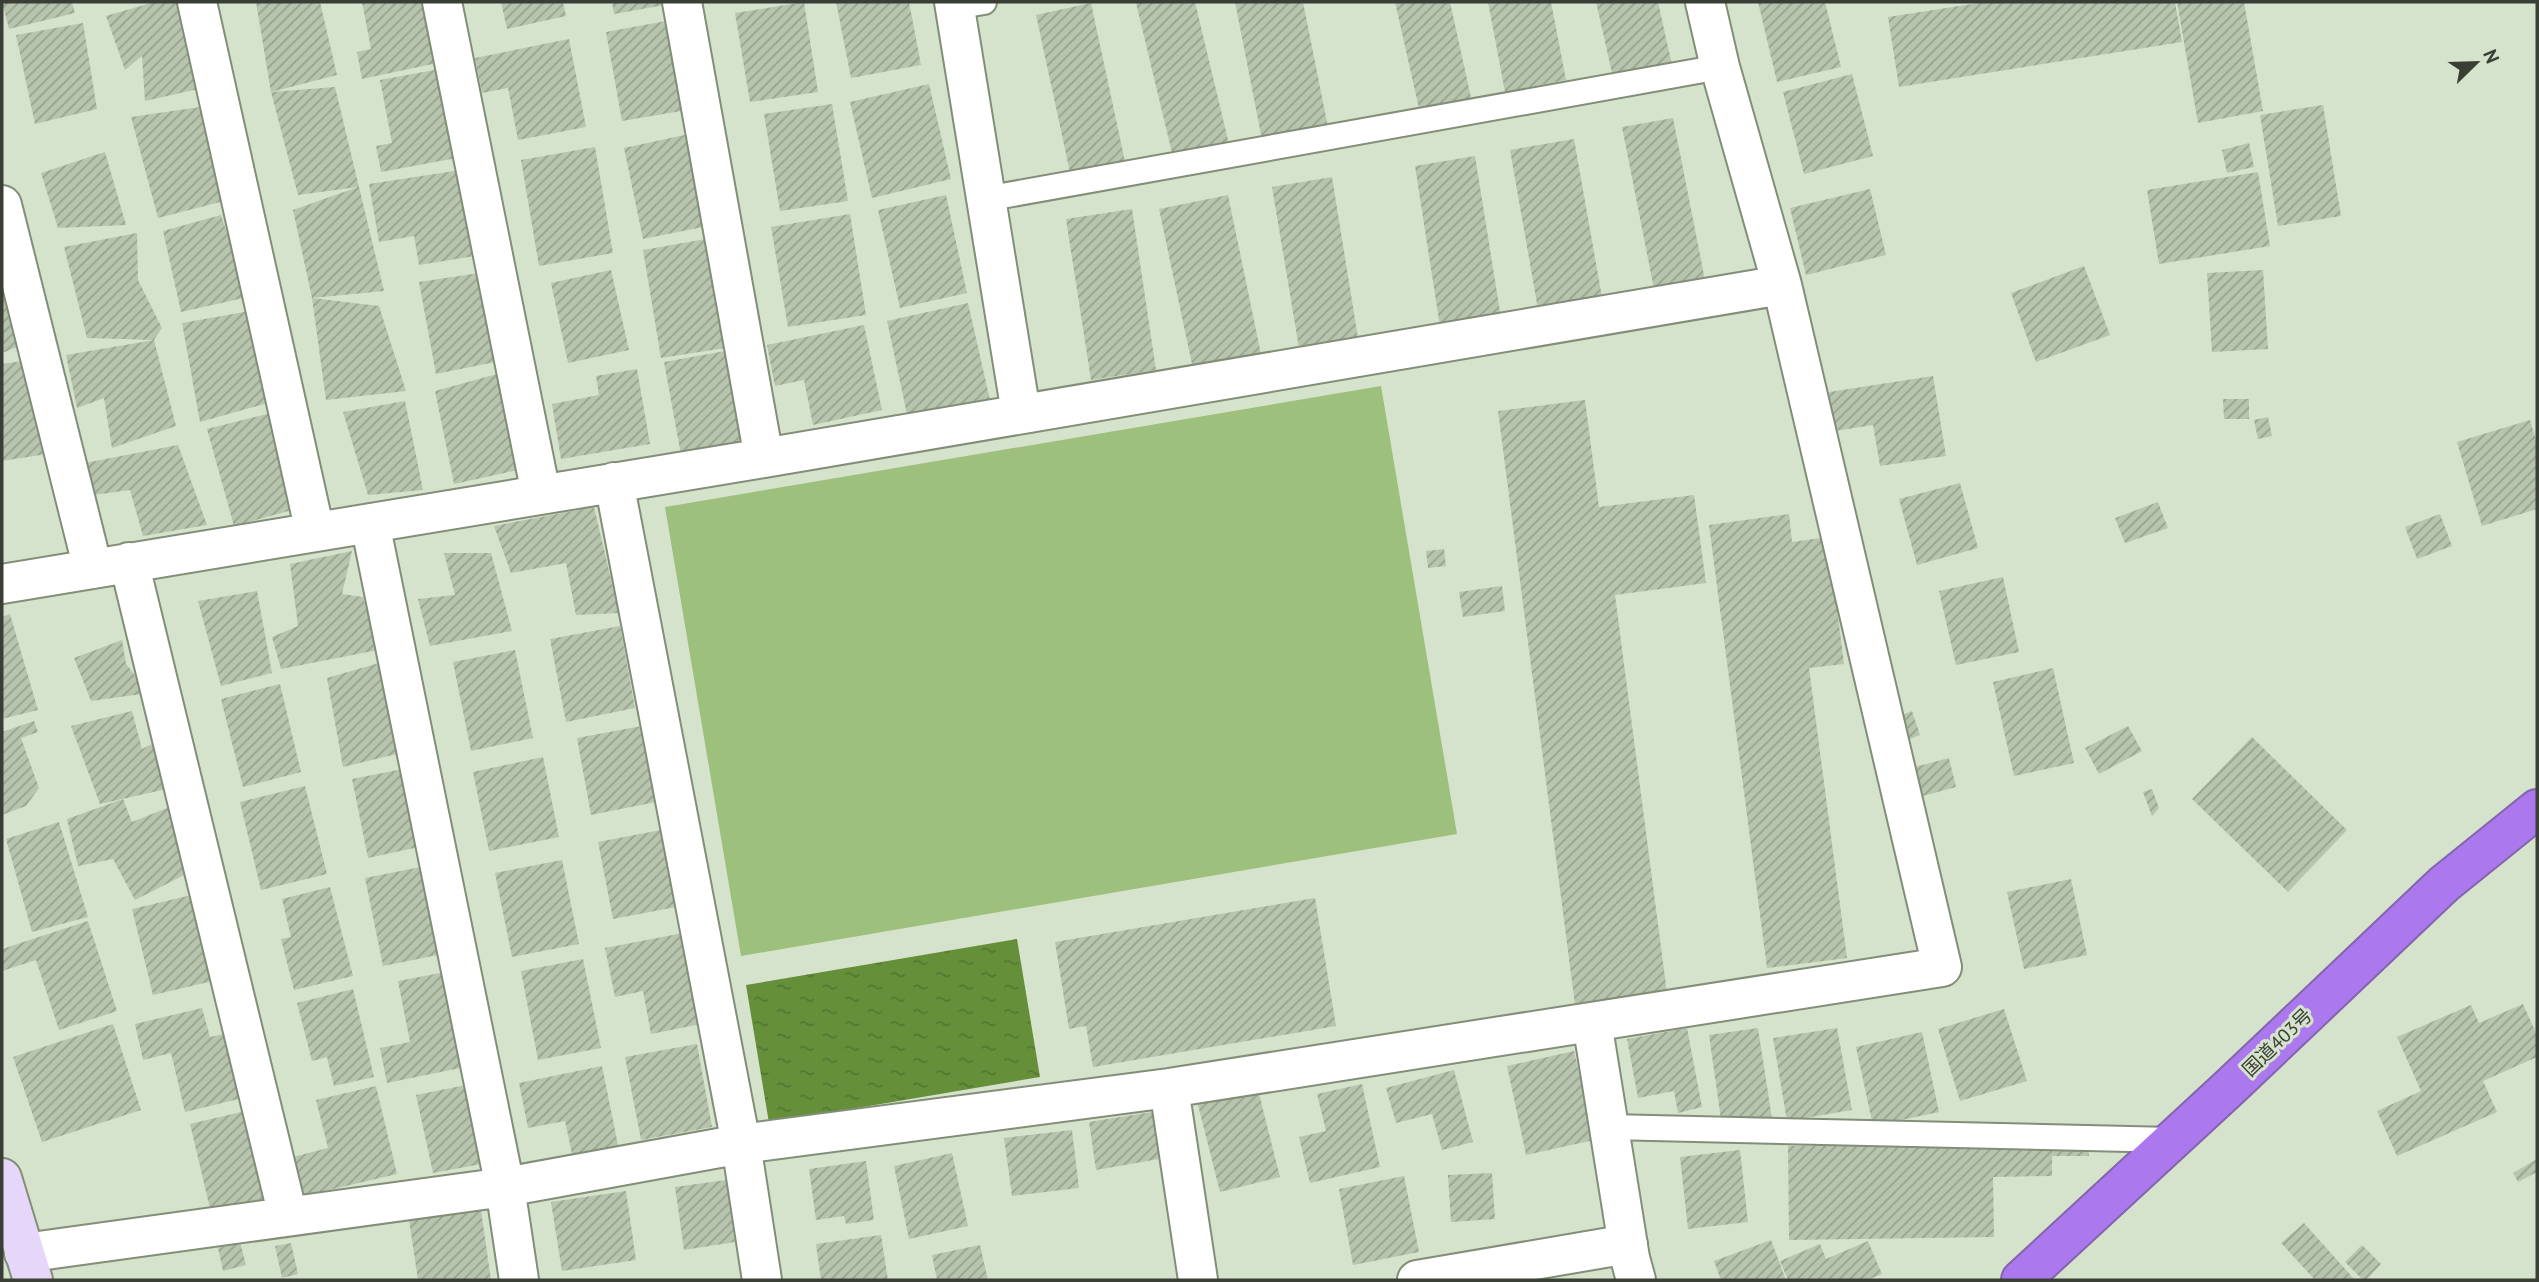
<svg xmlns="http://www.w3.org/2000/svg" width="2539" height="1282" font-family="'PT Sans','Noto Sans JP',sans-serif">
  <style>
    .pitch { fill: #9dc07d }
    .water { fill: url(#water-ripples) }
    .building { fill: url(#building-hatch) }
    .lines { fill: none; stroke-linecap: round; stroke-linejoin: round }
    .lane-casing { stroke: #828e78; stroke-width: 28 }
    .street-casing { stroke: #828e78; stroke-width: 42 }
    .secondary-casing { stroke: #828e78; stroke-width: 42 }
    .highway-casing { stroke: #8364ad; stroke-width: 42 }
    .lane { stroke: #fff; stroke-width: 24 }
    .street { stroke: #fff; stroke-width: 38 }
    .secondary { stroke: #e6d6fa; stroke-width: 38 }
    .highway { stroke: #ab78ee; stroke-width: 38 }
    .labels { text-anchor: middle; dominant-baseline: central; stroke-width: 6; stroke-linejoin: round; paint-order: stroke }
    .street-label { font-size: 19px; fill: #3a3f35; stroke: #d6e3cc }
  </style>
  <defs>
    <pattern id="water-ripples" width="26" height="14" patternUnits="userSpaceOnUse" patternTransform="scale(1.75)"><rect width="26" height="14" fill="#659039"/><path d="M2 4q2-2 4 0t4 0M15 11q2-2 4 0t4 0" fill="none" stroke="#547731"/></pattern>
    <pattern id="building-hatch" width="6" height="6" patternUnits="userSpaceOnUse" patternTransform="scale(1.75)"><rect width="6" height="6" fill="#b8c5ae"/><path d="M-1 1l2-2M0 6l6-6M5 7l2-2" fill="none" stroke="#97a18e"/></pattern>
  </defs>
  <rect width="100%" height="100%" fill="#d6e3cc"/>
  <path class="pitch" d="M 1381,386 L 1457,834 L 741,956 L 665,507 Z"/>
  <path class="water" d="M 1017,939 L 1040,1077 L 769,1123 L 746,985 Z"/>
  <path class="building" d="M 2,2 L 72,2 L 75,13 L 9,29 Z
    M 154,2 L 179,2 L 198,89 L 145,101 L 142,56 L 125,70 L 106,16 Z
    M 256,2 L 320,2 L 337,75 L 271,92 Z
    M 362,2 L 429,2 L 442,62 L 362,79 L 357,52 L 371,49 Z
    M 501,2 L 563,2 L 566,16 L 507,29 Z
    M 612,2 L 664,2 L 665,5 L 614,14 Z
    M 804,2 L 818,92 L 750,102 L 735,13 Z
    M 836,2 L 909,2 L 921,65 L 851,78 Z
    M 1195,2 L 1229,144 L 1173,157 L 1136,3 Z
    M 1235,2 L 1303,2 L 1329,132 L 1263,145 Z
    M 1395,2 L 1450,2 L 1472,102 L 1420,113 Z
    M 1488,2 L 1551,2 L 1566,80 L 1505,92 Z
    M 1596,2 L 1658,2 L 1672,65 L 1613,77 Z
    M 1758,2 L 1825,2 L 1841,67 L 1777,82 Z
    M 1985,2 L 2175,2 L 2182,42 L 1899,87 L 1888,17 Z
    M 2177,2 L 2244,2 L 2263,111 L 2198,123 Z
    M 1091,3 L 1126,166 L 1071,177 L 1036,15 Z
    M 671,20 L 687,110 L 622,121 L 606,32 Z
    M 83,23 L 97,109 L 35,124 L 16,35 Z
    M 569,39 L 586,127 L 518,140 L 508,88 L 482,93 L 475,58 Z
    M 445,68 L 462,157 L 381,172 L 376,146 L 392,143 L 380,80 Z
    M 1852,74 L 1873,156 L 1804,174 L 1783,92 Z
    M 929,84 L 951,179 L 872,198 L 850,102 Z
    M 335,87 L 384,291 L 312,298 L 379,306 L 406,391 L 326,400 L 312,298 L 293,210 L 358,187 L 298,195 L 271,92 Z
    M 832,104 L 848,201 L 780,211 L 764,114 Z
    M 2323,105 L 2341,216 L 2278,226 L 2260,115 Z
    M 200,107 L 228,200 L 158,218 L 131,117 Z
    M 1673,118 L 1705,280 L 1654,289 L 1622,127 Z
    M 689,134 L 708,226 L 643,239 L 624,148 Z
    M 1574,139 L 1603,303 L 1539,315 L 1510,150 Z
    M 2249,143 L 2254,167 L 2227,173 L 2222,150 Z
    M 595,147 L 613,253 L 539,266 L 521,160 Z
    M 105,152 L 126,225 L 58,228 L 41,173 Z
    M 1475,156 L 1502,324 L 1441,333 L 1415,166 Z
    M 461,170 L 475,256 L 419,265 L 414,236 L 379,242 L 369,184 Z
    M 2258,172 L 2270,246 L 2159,264 L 2147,190 Z
    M 1332,177 L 1358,338 L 1299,348 L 1272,187 Z
    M 1870,189 L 1886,255 L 1806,275 L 1790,208 Z
    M 946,195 L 967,293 L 900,308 L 878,210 Z
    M 1228,195 L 1261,354 L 1193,369 L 1159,209 Z
    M 1132,209 L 1156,370 L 1091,380 L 1066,219 Z
    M 850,214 L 866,315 L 788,327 L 771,227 Z
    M 221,215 L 248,297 L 181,312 L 163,231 Z
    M 137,233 L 138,280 L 162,328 L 154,340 L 176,426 L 112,448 L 104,398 L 77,408 L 66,355 L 154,340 L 87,338 L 64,247 Z
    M 706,239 L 725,348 L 661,358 L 643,250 Z
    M 2084,266 L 2110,335 L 2036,362 L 2011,293 Z
    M 2,269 L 20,346 L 2,353 Z
    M 611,270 L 629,350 L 568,363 L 551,283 Z
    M 2263,270 L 2268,349 L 2212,352 L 2207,273 Z
    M 479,273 L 495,362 L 436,374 L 419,282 Z
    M 968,303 L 990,400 L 908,419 L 887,321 Z
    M 250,311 L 268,403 L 200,422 L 182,323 Z
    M 864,325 L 882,410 L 813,425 L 804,380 L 775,386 L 767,345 Z
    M 731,350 L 748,442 L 681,455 L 664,362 Z
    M 22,361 L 47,454 L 2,461 L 2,364 Z
    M 637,369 L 650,444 L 561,459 L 552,404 L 599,395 L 596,376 Z
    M 497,374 L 523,469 L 454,484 L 435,391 Z
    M 1933,376 L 1946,456 L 1880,466 L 1873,425 L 1835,431 L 1829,392 Z
    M 2223,399 L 2249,399 L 2249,419 L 2224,419 Z
    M 1585,400 L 1599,507 L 1694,495 L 1706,583 L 1615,595 L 1667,993 L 1575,1005 L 1498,411 Z
    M 405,401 L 423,490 L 368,495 L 343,412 Z
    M 275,412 L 296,509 L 234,526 L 207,429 Z
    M 2268,417 L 2272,436 L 2258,439 L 2254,420 Z
    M 2530,420 L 2537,443 L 2537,509 L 2482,526 L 2457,442 Z
    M 178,445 L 207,525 L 143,536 L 130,490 L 94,495 L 85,463 Z
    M 1960,483 L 1978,548 L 1917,565 L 1899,499 Z
    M 2158,502 L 2168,528 L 2125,543 L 2115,518 Z
    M 594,507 L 619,613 L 576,615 L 566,563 L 511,573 L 494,526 Z
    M 1789,514 L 1792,542 L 1828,537 L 1844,664 L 1809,668 L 1847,958 L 1767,968 L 1709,525 Z
    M 2440,514 L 2452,546 L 2417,559 L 2405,527 Z
    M 1444,549 L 1446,566 L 1428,568 L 1426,551 Z
    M 352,551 L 342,594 L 363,597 L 378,650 L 281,669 L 272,637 L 298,626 L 290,564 Z
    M 444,553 L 491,553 L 512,631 L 430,646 L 418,599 L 455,595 Z
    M 2003,577 L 2019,652 L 1956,665 L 1939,591 Z
    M 1502,586 L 1505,611 L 1463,617 L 1459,592 Z
    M 257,591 L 272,673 L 221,686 L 198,601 Z
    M 10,614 L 38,710 L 2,719 L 2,617 Z
    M 620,626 L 635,708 L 566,722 L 550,639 Z
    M 122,640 L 126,664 L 149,693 L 91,701 L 74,658 Z
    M 515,650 L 533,738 L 471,751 L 453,662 Z
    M 379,663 L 401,753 L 343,767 L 327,678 Z
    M 2053,668 L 2074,763 L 2014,776 L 1993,682 Z
    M 280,684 L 301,772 L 243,787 L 221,699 Z
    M 132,711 L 142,749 L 162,739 L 180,786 L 100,804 L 71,726 Z
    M 1912,711 L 1920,735 L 1905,741 L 1897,717 Z
    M 34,721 L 38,732 L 21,738 L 39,788 L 26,806 L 2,815 L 2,732 Z
    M 642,726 L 656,802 L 591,815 L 577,738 Z
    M 2128,726 L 2142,751 L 2099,774 L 2085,748 Z
    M 2252,737 L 2347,830 L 2288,892 L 2192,799 Z
    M 543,757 L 559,837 L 489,851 L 473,772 Z
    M 1949,758 L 1956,787 L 1919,797 L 1911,768 Z
    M 403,769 L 419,847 L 368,858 L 352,779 Z
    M 305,786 L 327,874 L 261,890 L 240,802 Z
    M 2152,789 L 2159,808 L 2152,816 L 2143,792 Z
    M 123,799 L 132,822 L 172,806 L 192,871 L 135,900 L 113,859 L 78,866 L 67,819 Z
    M 59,822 L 88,917 L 32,932 L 6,839 Z
    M 666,829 L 681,906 L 613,919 L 598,842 Z
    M 562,860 L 579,944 L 512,957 L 495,873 Z
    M 426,866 L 443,954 L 383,966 L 365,878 Z
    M 2071,879 L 2087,955 L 2024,969 L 2007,892 Z
    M 330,887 L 353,976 L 294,990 L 281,939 L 291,937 L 282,899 Z
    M 196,894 L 217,980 L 153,995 L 132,909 Z
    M 1315,898 L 1336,1026 L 1093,1067 L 1086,1026 L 1069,1029 L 1055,942 Z
    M 88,921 L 117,1011 L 59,1030 L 36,960 L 2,971 L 2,949 Z
    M 683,933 L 701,1024 L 651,1034 L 643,991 L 615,997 L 605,948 Z
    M 583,959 L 601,1048 L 538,1060 L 521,971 Z
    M 451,971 L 470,1066 L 387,1083 L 380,1048 L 410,1042 L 398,981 Z
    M 353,989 L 374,1077 L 334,1086 L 327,1057 L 312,1061 L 297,1003 Z
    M 2523,1004 L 2537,1035 L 2537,1057 L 2483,1081 L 2497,1112 L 2397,1156 L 2377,1111 L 2421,1091 L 2397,1037 L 2471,1005 L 2479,1023 Z
    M 202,1008 L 210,1037 L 232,1032 L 247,1097 L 185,1112 L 171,1053 L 143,1060 L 135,1024 Z
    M 2004,1009 L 2027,1081 L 1960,1101 L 1938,1029 Z
    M 113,1024 L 141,1110 L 42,1142 L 13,1057 Z
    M 1687,1028 L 1702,1107 L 1678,1113 L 1674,1091 L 1638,1098 L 1627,1039 Z
    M 1758,1028 L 1772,1119 L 1722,1126 L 1709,1035 Z
    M 1837,1028 L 1852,1110 L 1787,1121 L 1773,1038 Z
    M 1922,1032 L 1939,1112 L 1873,1126 L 1856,1047 Z
    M 697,1044 L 712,1127 L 641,1140 L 625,1057 Z
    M 1574,1051 L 1594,1140 L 1526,1155 L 1507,1066 Z
    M 602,1066 L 618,1145 L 572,1154 L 565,1121 L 528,1128 L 519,1083 Z
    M 1454,1070 L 1473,1142 L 1442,1150 L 1432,1114 L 1396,1123 L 1386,1088 Z
    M 471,1084 L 487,1163 L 433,1173 L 416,1095 Z
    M 1362,1084 L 1380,1167 L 1310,1183 L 1299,1137 L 1326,1131 L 1317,1094 Z
    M 376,1086 L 397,1174 L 299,1197 L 289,1158 L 328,1148 L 316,1100 Z
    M 1257,1086 L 1280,1177 L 1220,1192 L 1197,1101 Z
    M 258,1108 L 271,1198 L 211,1213 L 190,1124 Z
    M 1152,1112 L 1159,1159 L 1096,1170 L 1089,1122 Z
    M 1072,1130 L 1079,1188 L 1012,1196 L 1004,1138 Z
    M 2089,1141 L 2089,1156 L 2052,1156 L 2052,1176 L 1993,1177 L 1994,1237 L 1789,1240 L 1788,1146 Z
    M 1740,1150 L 1748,1222 L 1688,1229 L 1680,1157 Z
    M 952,1153 L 968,1226 L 909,1239 L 894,1166 Z
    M 2537,1159 L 2537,1172 L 2518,1182 L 2513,1173 Z
    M 866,1161 L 874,1220 L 846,1224 L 844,1216 L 816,1220 L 809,1169 Z
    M 1492,1173 L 1495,1219 L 1451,1222 L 1448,1175 Z
    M 1404,1176 L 1419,1252 L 1353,1265 L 1339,1189 Z
    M 726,1180 L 735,1242 L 684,1250 L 675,1187 Z
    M 626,1191 L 636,1260 L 562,1271 L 551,1202 Z
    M 481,1210 L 491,1280 L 418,1280 L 409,1220 Z
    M 2304,1223 L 2355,1280 L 2315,1280 L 2281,1243 Z
    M 881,1235 L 888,1280 L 821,1280 L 816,1244 Z
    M 1771,1240 L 1786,1280 L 1721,1280 L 1714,1261 Z
    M 1868,1241 L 1882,1274 L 1867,1280 L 1788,1280 L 1780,1261 L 1820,1244 L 1826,1259 Z
    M 240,1242 L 246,1265 L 223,1271 L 218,1248 Z
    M 291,1243 L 298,1274 L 282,1278 L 275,1246 Z
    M 980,1245 L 988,1280 L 937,1280 L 932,1255 Z
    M 2362,1245 L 2381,1264 L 2366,1280 L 2363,1280 L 2345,1262 Z"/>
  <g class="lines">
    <defs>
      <path id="lane" d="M 954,7 L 984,2
        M 985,199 L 1720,67
        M 1609,1127 L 2173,1140"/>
      <path id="street" d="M 197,2 L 315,532
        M 442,2 L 541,494
        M 682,2 L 764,458
        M 954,2 L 1021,413
        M 2,205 L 93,569
        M 614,482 L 741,1144 L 762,1280
        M 370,523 L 505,1187 L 519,1280
        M 129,562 L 288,1216
        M 2,584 L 764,458 L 1782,285
        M 1592,1022 L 1630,1258 L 1636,1280
        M 1169,1088 L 1198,1280
        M 24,1253 L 505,1187 L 741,1144 L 1169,1088 L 1942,967 L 1782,285 L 1720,67 L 1705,2
        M 1417,1280 L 1628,1244"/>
      <path id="secondary" d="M 2,1178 L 33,1280"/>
      <path id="highway" d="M 2021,1280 L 2230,1087 L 2444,884 L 2537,809"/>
    </defs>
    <use href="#lane" class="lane-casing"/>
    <use href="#street" class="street-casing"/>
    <use href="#secondary" class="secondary-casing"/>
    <use href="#highway" class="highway-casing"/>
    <use href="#lane" class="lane"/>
    <use href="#street" class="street"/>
    <use href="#secondary" class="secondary"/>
    <use href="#highway" class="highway"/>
  </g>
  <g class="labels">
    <g class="street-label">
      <text transform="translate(2277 1042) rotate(-44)">国道403号</text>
    </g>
  </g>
  <rect width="2539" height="1282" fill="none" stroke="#3a3f35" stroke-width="7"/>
  <g transform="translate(2476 63) rotate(67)" stroke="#d6e3cc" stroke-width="5" paint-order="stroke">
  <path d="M0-5L12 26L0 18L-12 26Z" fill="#3a3f35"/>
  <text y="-10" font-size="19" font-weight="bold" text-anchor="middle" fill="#3a3f35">N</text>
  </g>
</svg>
